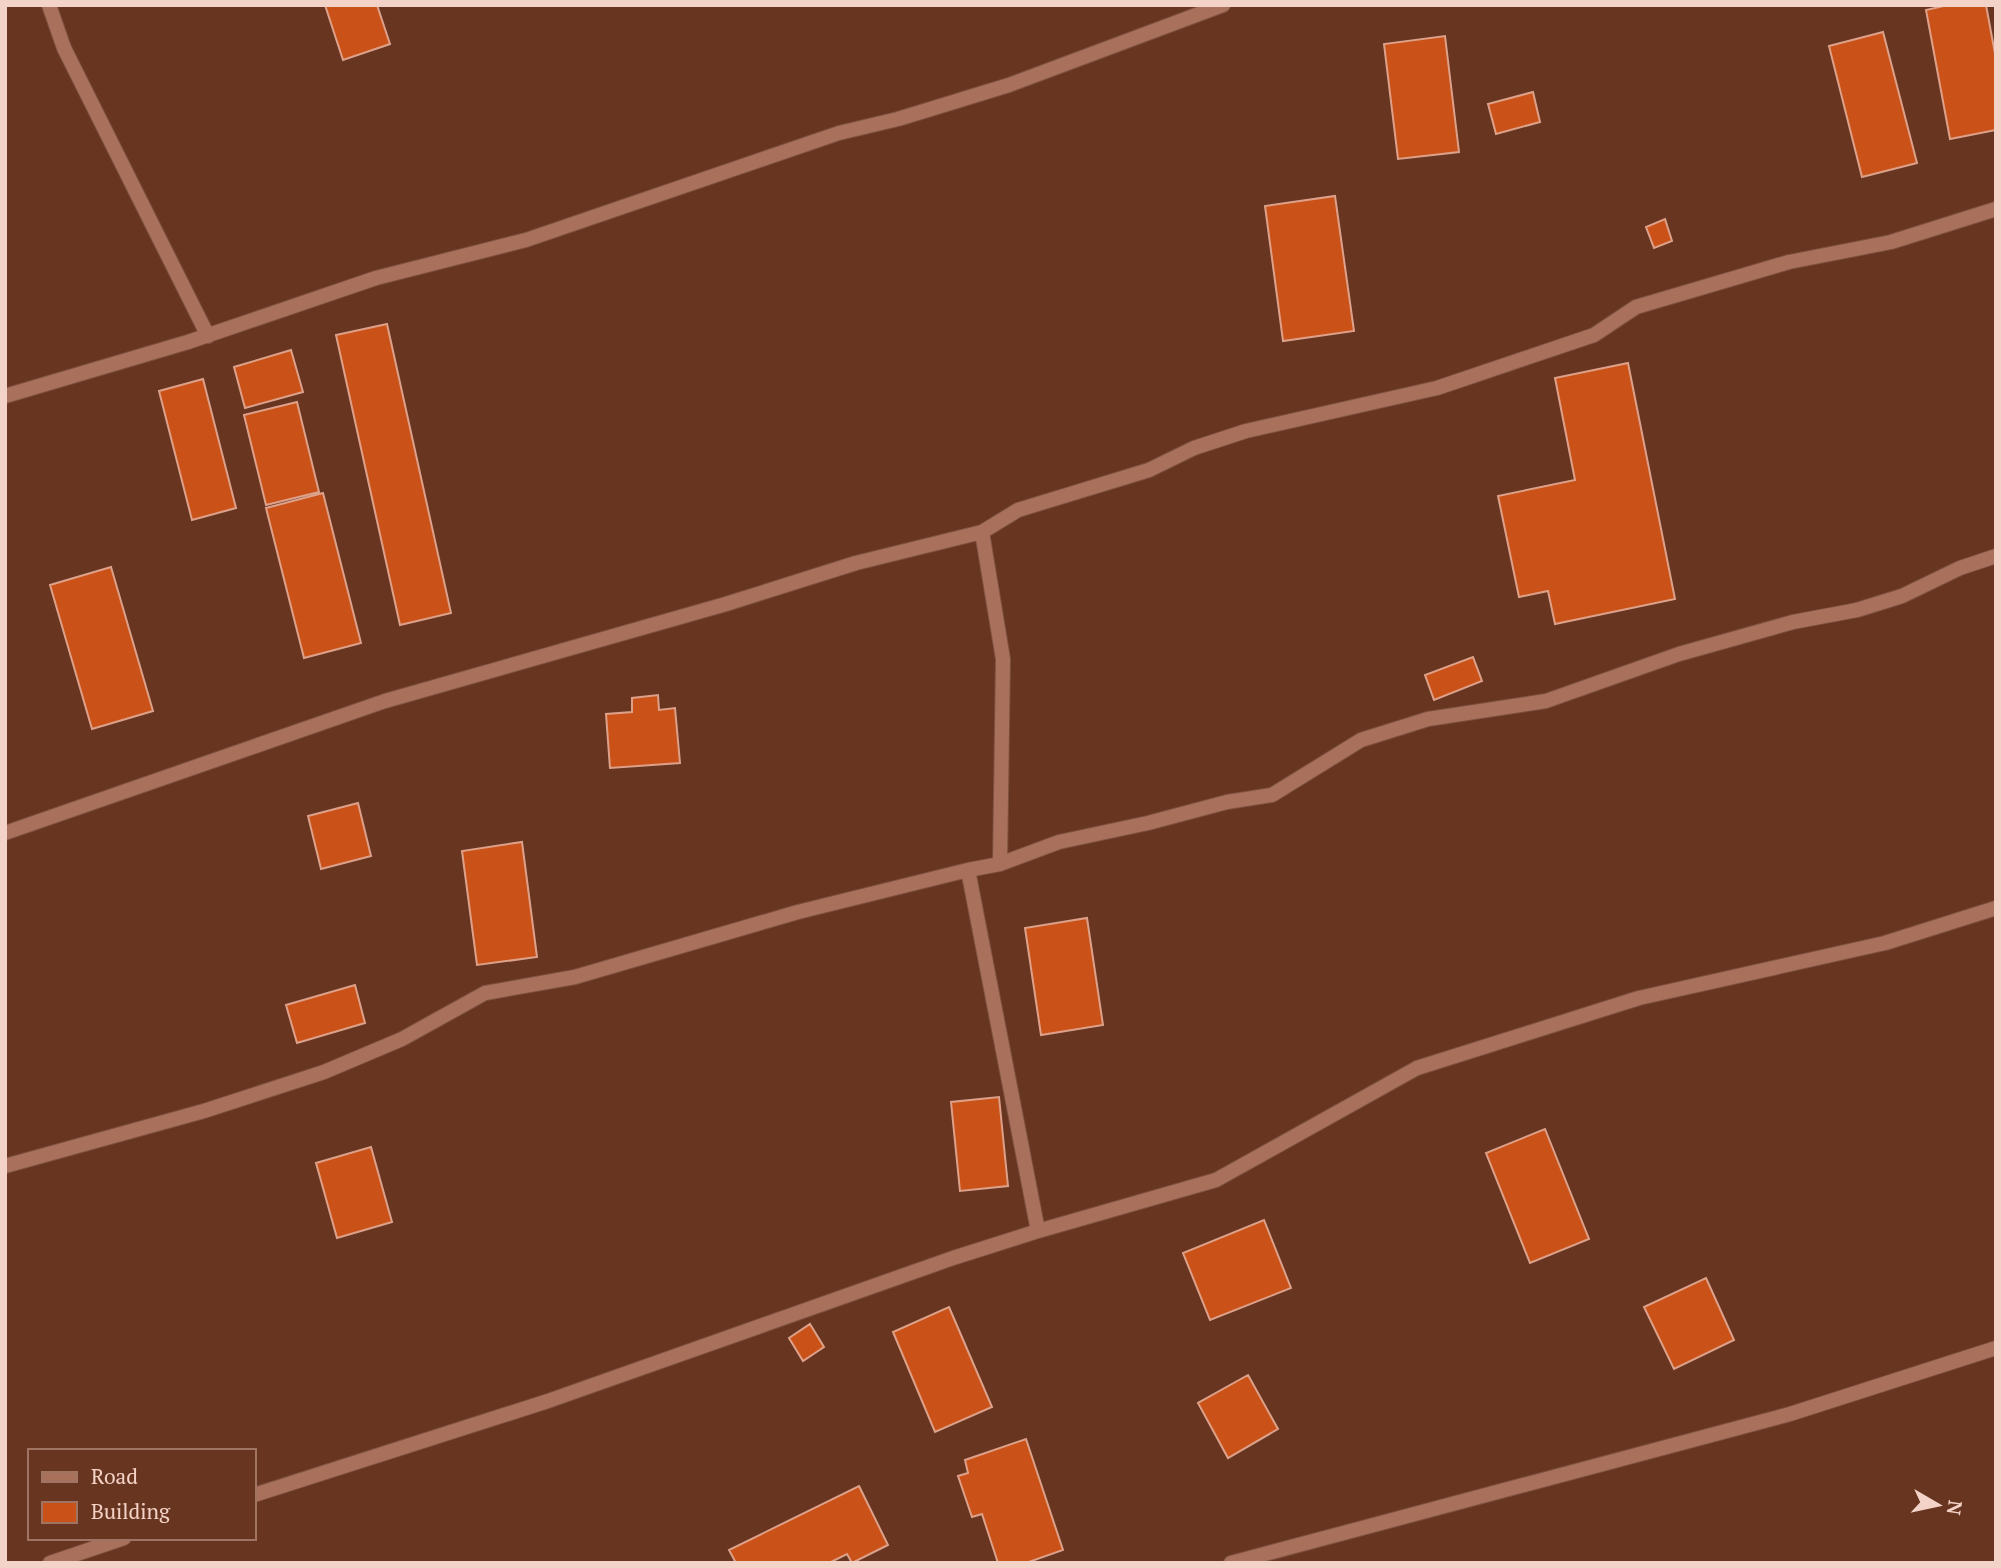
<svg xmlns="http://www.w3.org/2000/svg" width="2001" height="1568" font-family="'PT Serif',serif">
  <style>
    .building { fill: #ca5218; stroke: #dda18a; stroke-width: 2 }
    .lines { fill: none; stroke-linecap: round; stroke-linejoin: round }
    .street-casing { stroke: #7d5240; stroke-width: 16 }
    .street { stroke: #a9715b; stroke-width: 14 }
  </style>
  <rect width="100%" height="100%" fill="#683521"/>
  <path class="building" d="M 325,5 L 377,5 L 390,44 L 343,60 Z
    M 1948,5 L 1986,5 L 1996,59 L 1996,130 L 1950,139 L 1926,10 Z
    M 1883,32 L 1917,163 L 1862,177 L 1829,46 Z
    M 1445,36 L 1459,152 L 1398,159 L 1384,44 Z
    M 1533,92 L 1540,122 L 1496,134 L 1488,104 Z
    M 1335,196 L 1354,331 L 1283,341 L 1265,206 Z
    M 1665,219 L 1672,241 L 1654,248 L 1646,227 Z
    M 387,324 L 451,613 L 400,625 L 336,335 Z
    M 291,350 L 303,392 L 245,408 L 234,367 Z
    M 1628,363 L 1675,599 L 1555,624 L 1548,591 L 1519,597 L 1498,496 L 1575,480 L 1555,378 Z
    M 203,379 L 236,508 L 192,520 L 159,391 Z
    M 297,402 L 319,492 L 266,505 L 244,415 Z
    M 323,493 L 361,643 L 304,658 L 266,508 Z
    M 111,567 L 153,711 L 92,729 L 50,585 Z
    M 1473,657 L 1482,681 L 1434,700 L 1425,675 Z
    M 658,695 L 659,710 L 675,708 L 680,763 L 610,768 L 606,714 L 632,712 L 632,698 Z
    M 358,803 L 371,856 L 321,869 L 308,816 Z
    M 522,842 L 537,957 L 477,965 L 462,851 Z
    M 1087,918 L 1103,1025 L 1041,1035 L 1025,928 Z
    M 355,985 L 365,1023 L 297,1043 L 286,1005 Z
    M 999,1097 L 1008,1186 L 960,1191 L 951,1102 Z
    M 1545,1129 L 1589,1239 L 1530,1263 L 1486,1153 Z
    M 371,1147 L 392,1222 L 337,1238 L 316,1163 Z
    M 1264,1220 L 1291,1288 L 1210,1320 L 1183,1253 Z
    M 1706,1278 L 1734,1340 L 1674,1369 L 1644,1307 Z
    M 949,1307 L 992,1407 L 935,1432 L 893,1332 Z
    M 810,1324 L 824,1347 L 803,1361 L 789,1338 Z
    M 1248,1375 L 1278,1429 L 1228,1458 L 1198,1403 Z
    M 1026,1439 L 1063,1550 L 1026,1563 L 998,1563 L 982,1514 L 972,1517 L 958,1476 L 968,1473 L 965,1460 Z
    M 859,1486 L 888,1545 L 852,1563 L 847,1554 L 829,1563 L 736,1563 L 729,1550 Z"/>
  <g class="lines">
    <defs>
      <path id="street" d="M 49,5 L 64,48 L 208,336
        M 5,396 L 188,342 L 376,278 L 526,240 L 839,133 L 898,119 L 1009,85 L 1223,5
        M 982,532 L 1003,659 L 1000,864
        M 5,833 L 385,701 L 726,604 L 856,563 L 982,532 L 1018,510 L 1149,470 L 1194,448 L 1246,431 L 1437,388 L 1594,335 L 1636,307 L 1789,262 L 1891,242 L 1996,209
        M 968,870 L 1038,1231
        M 5,1166 L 204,1111 L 324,1072 L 402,1039 L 485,993 L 575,977 L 798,912 L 968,870 L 1000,864 L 1059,842 L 1148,823 L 1227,802 L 1272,795 L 1361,740 L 1428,719 L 1546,701 L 1679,654 L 1793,622 L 1857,610 L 1902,596 L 1960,568 L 1996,556
        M 254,1495 L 548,1401 L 953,1258 L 1038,1231 L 1216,1180 L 1417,1068 L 1639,998 L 1885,943 L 1996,908
        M 50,1563 L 124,1538
        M 1231,1563 L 1790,1414 L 1996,1348"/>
    </defs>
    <use href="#street" class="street-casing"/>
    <use href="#street" class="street"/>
  </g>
  <rect width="2001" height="1568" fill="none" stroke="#f3d3c7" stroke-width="14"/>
  <rect x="28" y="1449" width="228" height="91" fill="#683521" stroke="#a07463" stroke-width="2"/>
  <rect x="42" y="1472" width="35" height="10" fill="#a9715b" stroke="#a07463" stroke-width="2"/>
  <text x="91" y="1484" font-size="21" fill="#f3d3c7">Road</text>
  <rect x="42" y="1502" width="35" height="21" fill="#ca5218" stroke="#a07463" stroke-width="2"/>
  <text x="91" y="1519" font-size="21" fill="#f3d3c7">Building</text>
  <g transform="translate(1938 1505) rotate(99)" stroke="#683521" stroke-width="5" paint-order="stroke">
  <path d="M0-5L12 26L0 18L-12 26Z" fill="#f3d3c7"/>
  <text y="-10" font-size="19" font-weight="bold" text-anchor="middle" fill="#f3d3c7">N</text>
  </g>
</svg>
